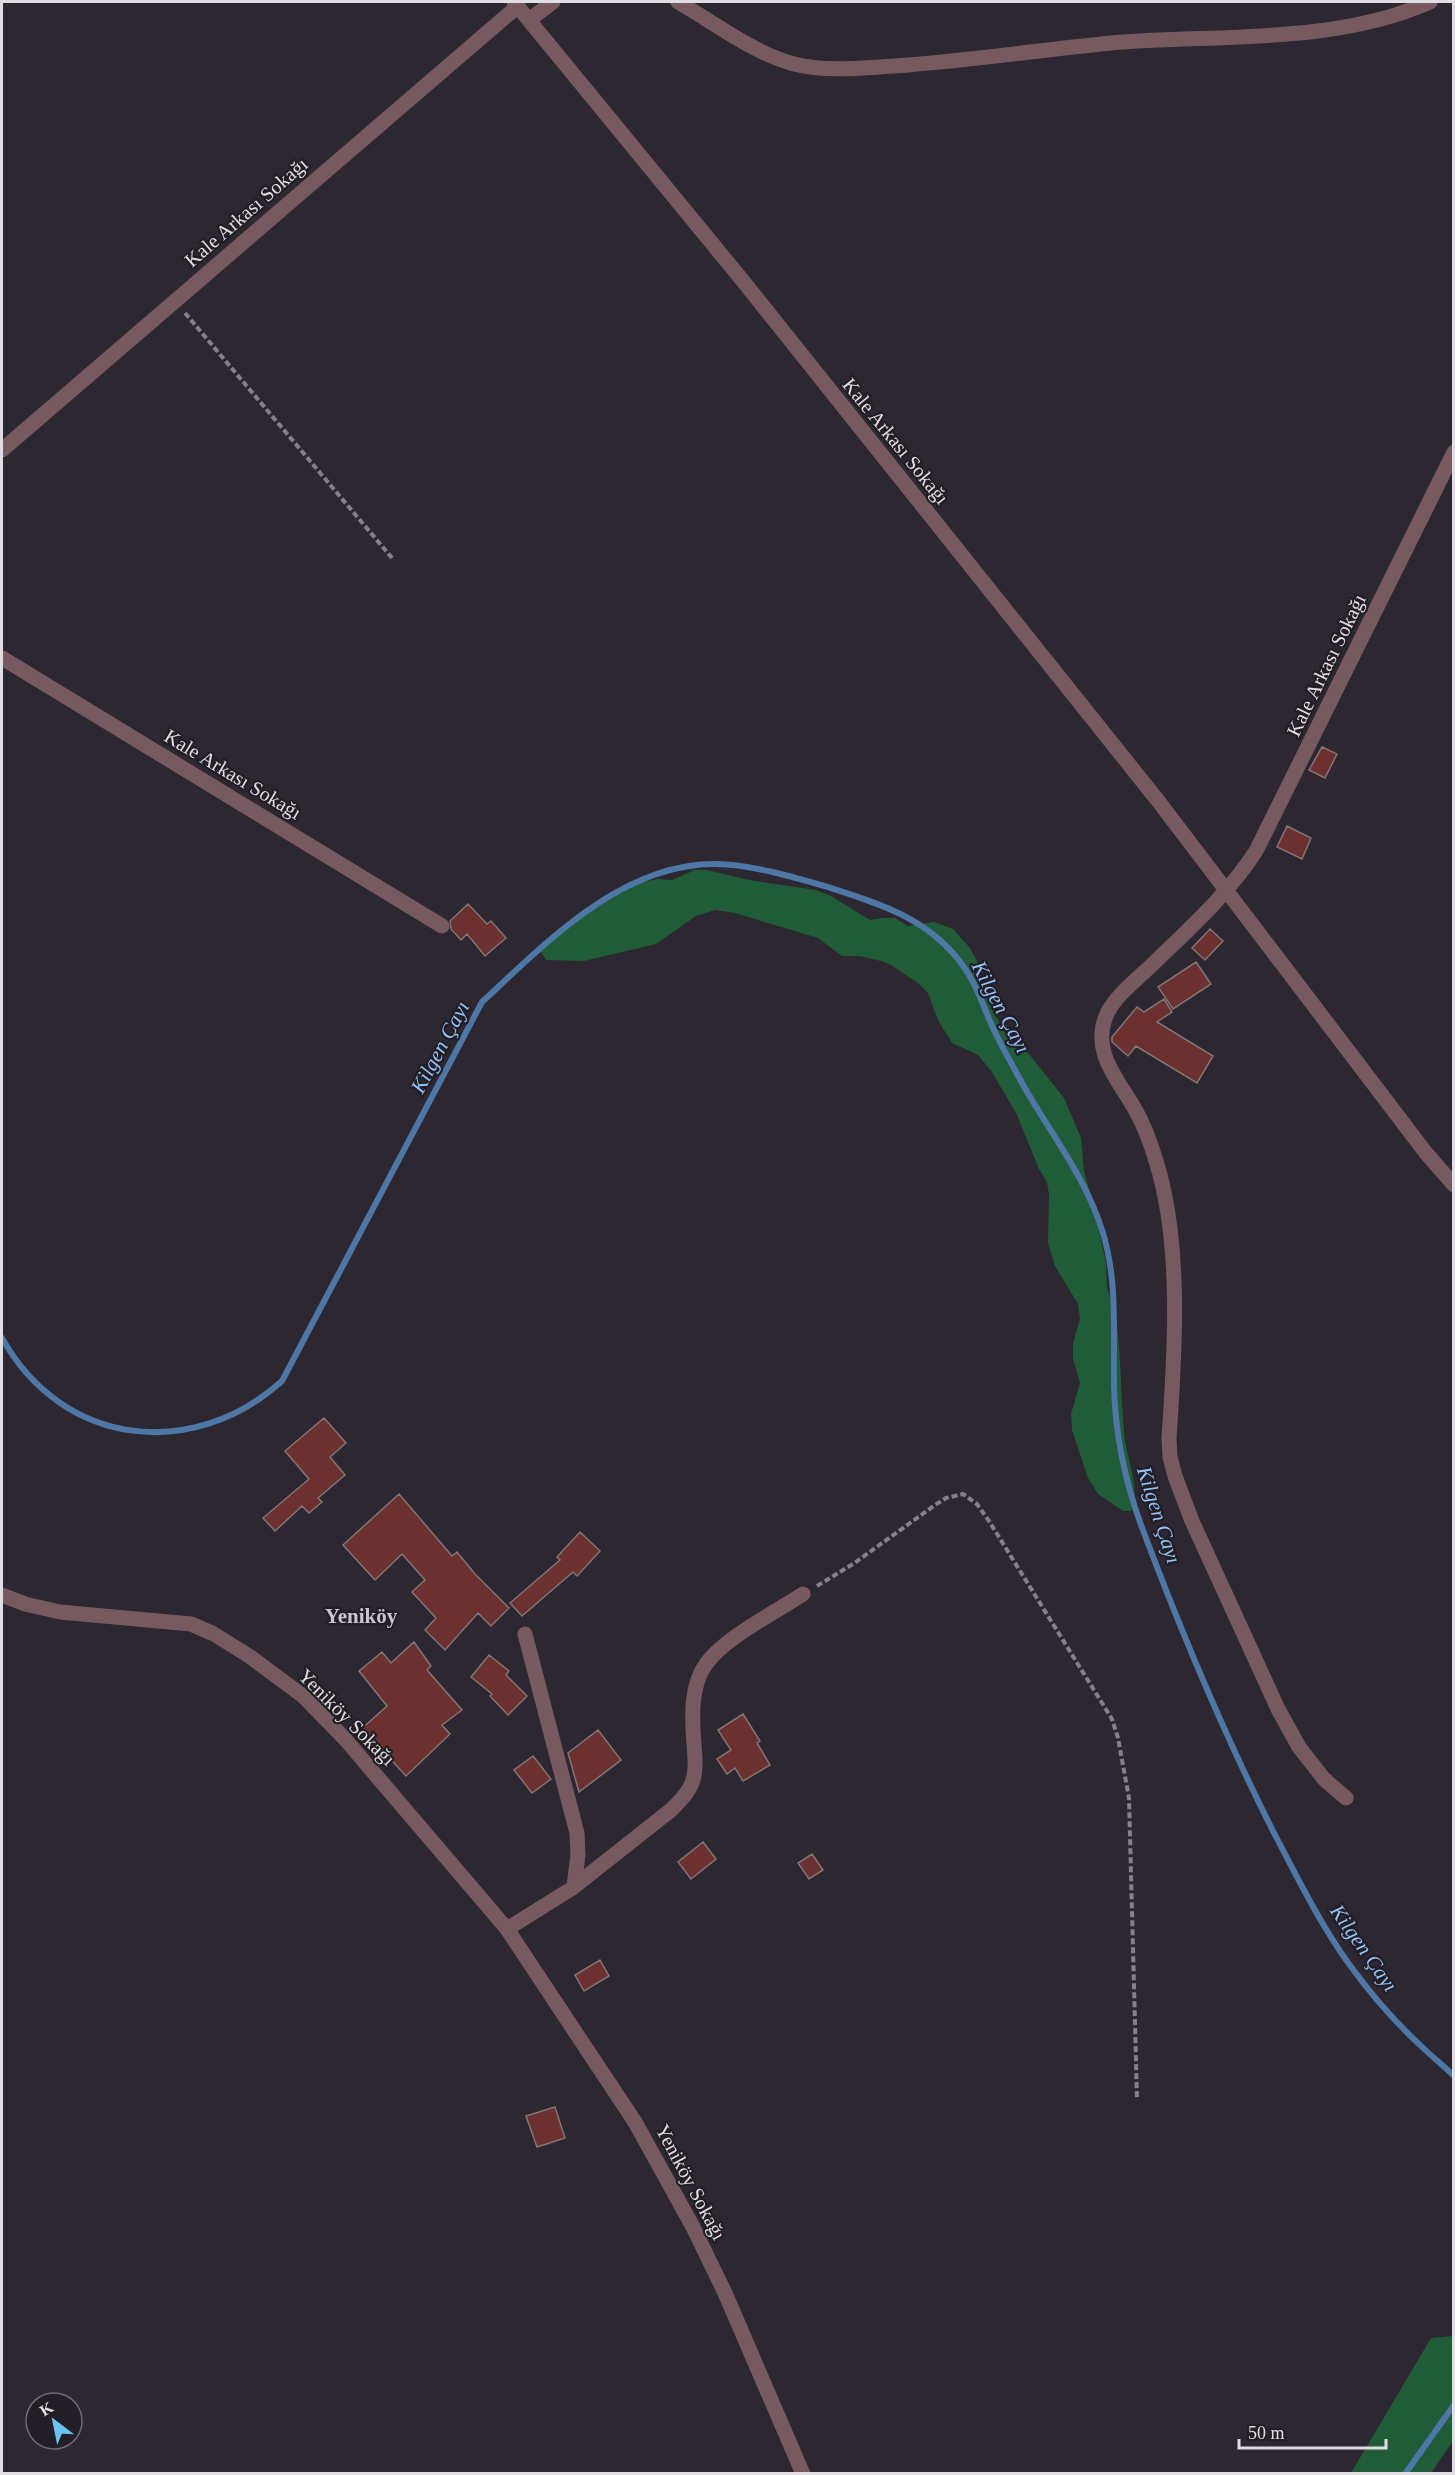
<svg xmlns="http://www.w3.org/2000/svg" width="1455" height="2475" font-family="'Times New Roman',serif">
  <style>
    .forest { fill: #215c39 }
    .lines { fill: none; stroke-linecap: round; stroke-linejoin: round }
    .stream { stroke: #4e77a5; stroke-width: 6 }
    .building { fill: #6c3031; stroke: #827575; stroke-width: 1.5 }
    .path { stroke: #858189; stroke-width: 4; stroke-dasharray: 6 3; stroke-linecap: butt }
    .street { stroke: #765a60; stroke-width: 15 }
    .labels { text-anchor: middle; dominant-baseline: central; stroke-width: 4.5; stroke-linejoin: round; paint-order: stroke }
    .street-label { font-size: 20px; fill: #e1dee3; stroke: #221e26 }
    .water-label { font-size: 21px; font-style: italic; fill: #93c3f9; stroke: #221e26 }
    .neighbourhood-label { font-size: 21px; font-weight: bold; fill: #cac4ce; stroke: #221e26 }
  </style>
  <rect width="100%" height="100%" fill="#2c2730"/>
  <path class="forest" d="M 695,870 L 707,870 L 749,880 L 816,890 L 831,896 L 870,920 L 883,918 L 895,918 L 908,926 L 934,922 L 953,929 L 970,948 L 979,965 L 985,995 L 1004,1032 L 1016,1046 L 1029,1054 L 1064,1098 L 1081,1138 L 1084,1171 L 1093,1202 L 1106,1263 L 1107,1287 L 1114,1308 L 1117,1325 C 1121,1361 1121,1397 1124,1433 C 1126,1457 1141,1488 1131,1511 L 1123,1511 L 1098,1494 L 1088,1478 L 1072,1430 L 1071,1414 L 1080,1383 L 1073,1359 L 1073,1343 L 1080,1319 L 1078,1304 L 1055,1266 L 1048,1243 L 1049,1195 L 1047,1182 L 1039,1169 L 1016,1113 L 992,1072 L 978,1055 L 952,1043 L 938,1020 L 928,993 L 918,983 L 891,965 L 881,961 L 859,956 L 842,956 L 818,938 L 735,913 L 715,910 L 696,916 L 656,944 L 584,961 L 546,960 L 541,952 L 544,942 L 553,934 L 637,883 L 658,879 L 672,880 Z
    M 1453,2336 L 1453,2441 L 1431,2473 L 1351,2473 L 1431,2338 Z"/>
  <g class="lines">
    <path class="stream" d="M 2,1338 C 62,1446 192,1462 282,1381 L 482,1002 C 547,942 622,863 716,864 C 750,864 797,878 831,888 C 881,904 928,919 961,963 C 974,980 981,999 989,1019 C 998,1041 1011,1062 1022,1083 C 1050,1133 1086,1177 1103,1233 C 1118,1283 1113,1333 1114,1385 C 1115,1432 1125,1481 1141,1525 C 1180,1629 1223,1732 1273,1831 C 1297,1877 1319,1922 1349,1964 C 1370,1993 1394,2021 1420,2045 C 1431,2056 1443,2065 1454,2076
      M 1405,2474 L 1454,2405"/>
  </g>
  <path class="building" d="M 1322,747 L 1337,754 L 1325,778 L 1309,770 Z
    M 1287,826 L 1311,838 L 1302,859 L 1277,847 Z
    M 468,904 L 487,924 L 491,921 L 506,938 L 485,956 L 467,934 L 461,940 L 451,929 L 450,921 Z
    M 1210,929 L 1223,941 L 1205,960 L 1192,948 Z
    M 1196,962 L 1211,984 L 1173,1009 L 1158,987 Z
    M 1164,999 L 1172,1012 L 1157,1022 L 1213,1056 L 1197,1083 L 1136,1046 L 1128,1056 L 1112,1042 L 1112,1037 L 1137,1007 L 1144,1012 Z
    M 324,1418 L 346,1443 L 330,1457 L 345,1475 L 318,1498 L 322,1502 L 309,1513 L 302,1506 L 275,1531 L 263,1518 L 309,1479 L 285,1451 Z
    M 399,1494 L 452,1556 L 457,1552 L 475,1574 L 509,1608 L 491,1626 L 478,1613 L 445,1650 L 425,1630 L 436,1618 L 412,1592 L 425,1580 L 402,1554 L 375,1580 L 343,1545 Z
    M 580,1532 L 600,1551 L 577,1576 L 573,1572 L 522,1616 L 510,1603 L 560,1560 L 557,1557 Z
    M 414,1642 L 431,1666 L 427,1670 L 462,1710 L 442,1725 L 450,1734 L 406,1776 L 383,1751 L 378,1755 L 358,1732 L 387,1706 L 359,1671 L 382,1652 L 391,1663 Z
    M 489,1655 L 509,1671 L 506,1675 L 527,1696 L 508,1715 L 490,1696 L 492,1694 L 471,1677 Z
    M 743,1714 L 760,1741 L 757,1743 L 770,1765 L 743,1781 L 735,1768 L 727,1774 L 717,1759 L 731,1750 L 718,1730 Z
    M 598,1730 L 621,1760 L 579,1792 L 568,1753 Z
    M 533,1756 L 551,1779 L 532,1793 L 514,1770 Z
    M 703,1842 L 716,1859 L 691,1879 L 678,1862 Z
    M 812,1854 L 823,1870 L 809,1879 L 798,1863 Z
    M 600,1960 L 609,1976 L 584,1991 L 575,1975 Z
    M 555,2107 L 565,2138 L 537,2147 L 526,2116 Z"/>
  <g class="lines">
    <path class="path" d="M 185,313 L 392,558
      M 817,1586 L 853,1564 L 935,1505 L 946,1498 L 963,1494 L 977,1504 L 989,1521 L 1112,1719 L 1118,1738 L 1129,1798 L 1137,2099"/>
    <path class="street" d="M 514,2 L 743,281 L 1159,802 L 1426,1153 L 1454,1185
      M 678,2 C 715,23 753,53 794,64 C 826,72 861,68 894,66 C 967,61 1039,50 1111,43 C 1215,34 1334,45 1430,2
      M 529,20 L 553,2
      M 2,450 L 518,6
      M 2,658 L 442,926
      M 2,1595 L 25,1604 L 60,1612 L 191,1624 L 214,1634 L 249,1656 L 303,1696 L 345,1739 L 507,1929 L 635,2122 L 693,2227 L 725,2293 L 803,2474
      M 525,1634 L 577,1833 L 578,1855 L 574,1886
      M 1346,1798 L 1324,1779 L 1299,1747 L 1278,1709 L 1192,1521 L 1175,1476 L 1170,1457 L 1169,1438 C 1175,1353 1182,1243 1156,1161 C 1151,1144 1145,1127 1136,1111 C 1119,1080 1091,1053 1106,1016 C 1113,997 1141,976 1155,962 C 1191,927 1228,894 1256,851 L 1454,452
      M 507,1929 L 571,1889 L 671,1810 C 678,1803 687,1795 691,1785 C 697,1773 695,1758 694,1744 C 692,1719 690,1686 706,1664 C 724,1638 776,1612 803,1594"/>
  </g>
  <g class="labels">
    <g class="street-label">
      <text transform="translate(246 212) rotate(-41)">Kale Arkası Sokağı</text>
      <text transform="translate(896 441) rotate(51)">Kale Arkası Sokağı</text>
      <text transform="translate(1326 665) rotate(-64)">Kale Arkası Sokağı</text>
      <text transform="translate(233 774) rotate(31)">Kale Arkası Sokağı</text>
      <text transform="translate(347 1717) rotate(45)">Yeniköy Sokağı</text>
      <text transform="translate(691 2182) rotate(62)">Yeniköy Sokağı</text>
    </g>
    <g class="water-label">
      <text transform="translate(1001 1007) rotate(62)">Kilgen Çayı</text>
      <text transform="translate(440 1047) rotate(-62)">Kilgen Çayı</text>
      <text transform="translate(1159 1515) rotate(72)">Kilgen Çayı</text>
      <text transform="translate(1364 1948) rotate(55)">Kilgen Çayı</text>
    </g>
    <g class="neighbourhood-label">
      <text x="361" y="1616">Yeniköy</text>
    </g>
  </g>
  <rect width="1455" height="2475" fill="none" stroke="#e1dee3" stroke-width="6"/>
  <g transform="translate(54 2421) rotate(328)"><circle r="28" fill="#221e26" stroke="#6e6b72" stroke-width="1.5"/>
  <path d="M0-4.5L10 22L0 15L-10 22Z" fill="#69c4f1"/>
  <text y="-9" font-size="16" font-weight="bold" text-anchor="middle" fill="#e1dee3">K</text>
  </g>
  <path d="M1239 2439v9h147v-9" fill="none" stroke="#e1dee3" stroke-width="3"/>
  <text x="1248" y="2439" font-size="18" fill="#e1dee3" stroke="#221e26" stroke-width="4.5" paint-order="stroke">50 m</text>
</svg>
